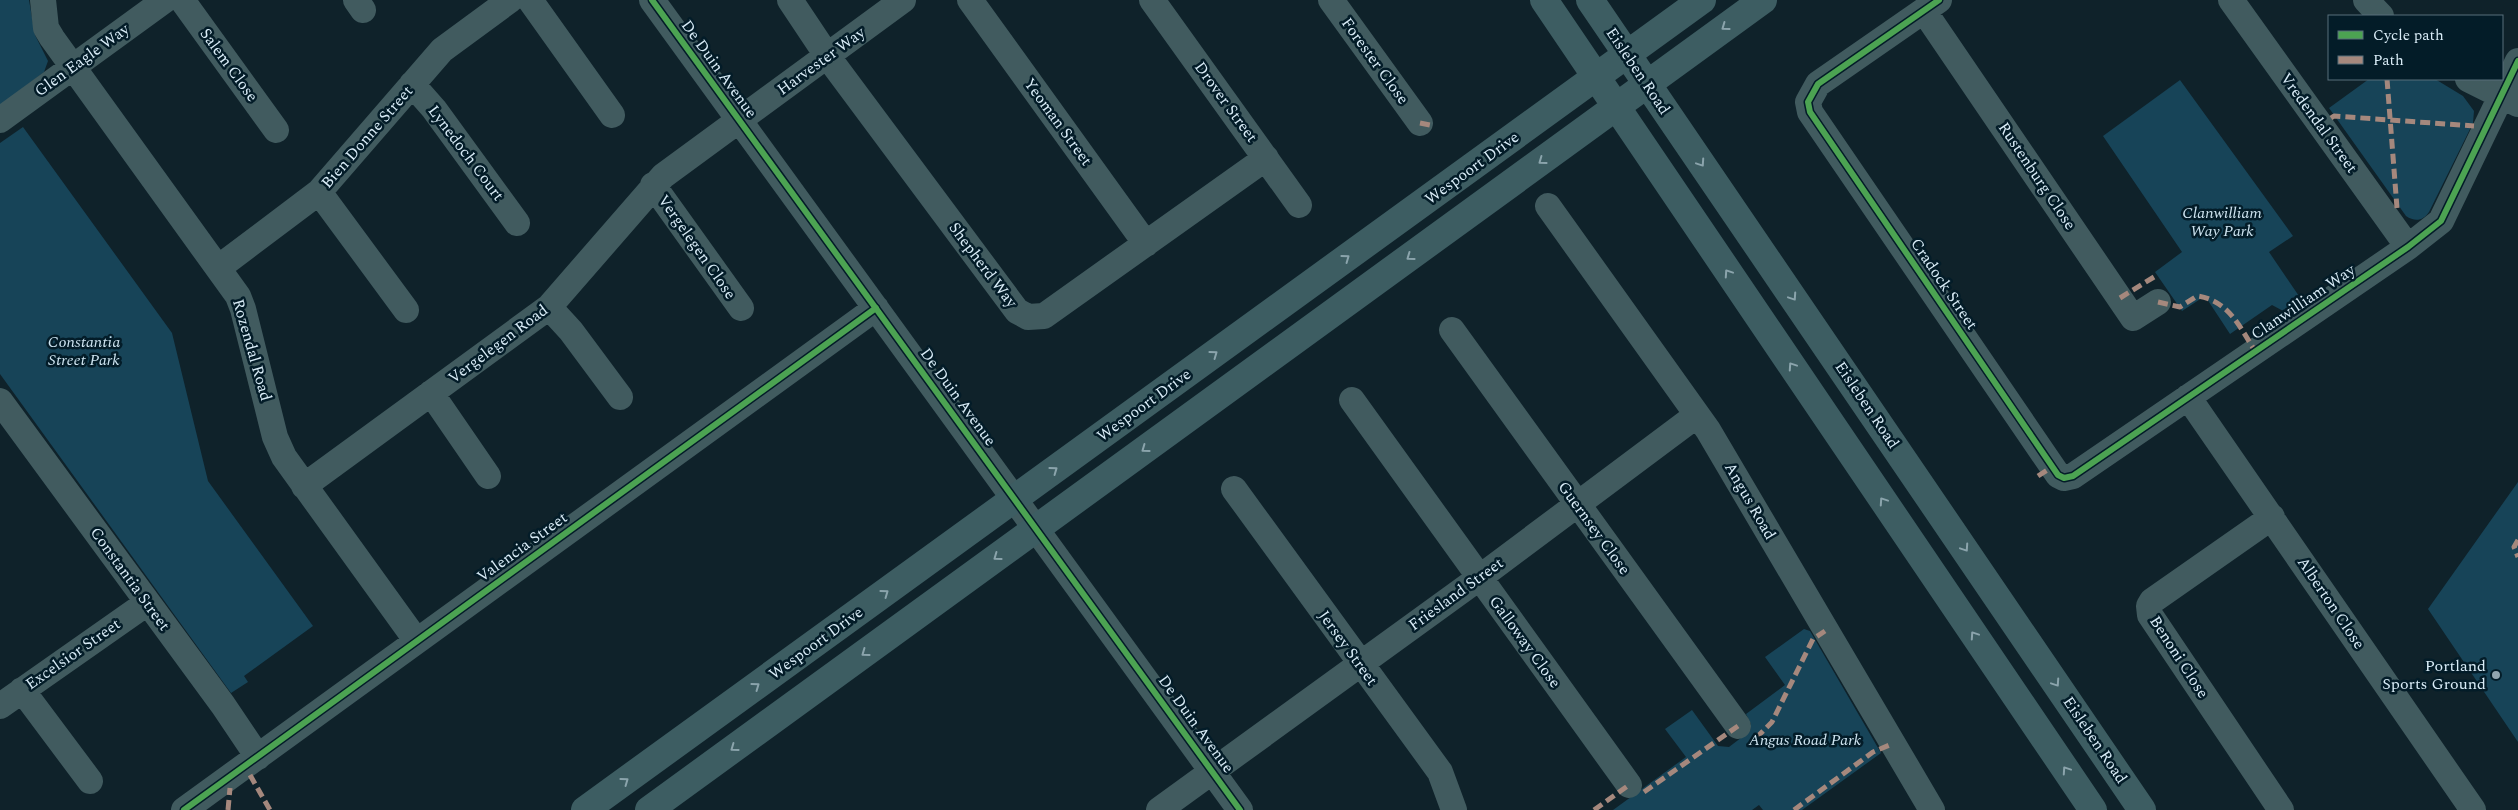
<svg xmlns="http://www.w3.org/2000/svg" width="2518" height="810" font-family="Spectral,serif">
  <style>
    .green { fill: #174458 }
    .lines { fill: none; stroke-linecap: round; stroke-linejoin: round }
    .minor { stroke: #415b5f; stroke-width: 26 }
    .major { stroke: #3d5d62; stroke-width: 28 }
    .quiet { stroke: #a5887d; stroke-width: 5; stroke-dasharray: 10 5; stroke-linecap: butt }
    .cycleway-casing { stroke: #031c28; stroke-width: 9 }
    .cycleway { stroke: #4ca352; stroke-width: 6 }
    .oneway { stroke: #8ba4ac }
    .poi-dot { fill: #92a5af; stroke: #031c28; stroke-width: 2 }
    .labels { text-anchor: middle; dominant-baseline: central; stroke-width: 5; stroke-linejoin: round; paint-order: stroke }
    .street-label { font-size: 16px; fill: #d9ecf7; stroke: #031c28 }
    .park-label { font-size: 16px; font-style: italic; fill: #cee4f0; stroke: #031c28 }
    .poi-label { font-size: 16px; fill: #d9ecf7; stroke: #031c28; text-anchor: end }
  </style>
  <rect width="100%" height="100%" fill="#0f222a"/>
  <path class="green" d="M 0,0 L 29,0 L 35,35 L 48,61 L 44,72 L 0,106 Z
    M 2369,79 L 2435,79 L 2463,96 L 2474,111 L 2473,123 L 2429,212 C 2423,221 2415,222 2406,216 L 2329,108 Z
    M 2180,80 L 2293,236 L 2269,252 L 2303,302 L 2287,313 L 2272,305 L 2230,334 L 2205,296 L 2182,311 L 2155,272 L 2182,252 L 2103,136 Z
    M 23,127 L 172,333 L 208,481 L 313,626 L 244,676 L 248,682 L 231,693 L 0,374 L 0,143 Z
    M 2518,482 L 2518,742 L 2428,609 Z
    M 1804,629 L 1810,631 L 1881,753 L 1802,810 L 1763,810 L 1759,805 L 1752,810 L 1613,810 L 1686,757 L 1665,729 L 1692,710 L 1718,746 L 1729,747 L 1750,731 L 1751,724 L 1746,714 L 1785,685 L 1765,657 Z"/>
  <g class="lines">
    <path class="minor" d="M 43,0 L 46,28 L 52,38 L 238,296 L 243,309 L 275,437 L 284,457 L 416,640
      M 182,0 L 276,130
      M 356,0 L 363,10
      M 530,0 L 612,115
      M 652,0 L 1240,810
      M 790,0 L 828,57 L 1017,311 L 1028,317 L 1044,316 L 1266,158
      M 970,0 L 1146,244
      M 1152,0 L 1299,205
      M 1331,0 L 1420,123
      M 1939,0 L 1818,84 L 1808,102 L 1810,112 L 2058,475 L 2064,478 L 2073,476 L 2408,247 L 2441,221 L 2518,61
      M 2231,0 L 2408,247
      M 2366,0 L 2381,16
      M 1924,11 L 2133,318 L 2158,302
      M 2468,79 L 2518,104
      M 412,84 L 434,109 L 517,223
      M 0,120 L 165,0
      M 653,185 L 741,308
      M 319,192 L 406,310
      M 1548,206 L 1708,430 L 1932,810
      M 218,268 L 319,192 L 442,50 L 510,0
      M 549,307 L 571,331 L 620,397
      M 1452,330 L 1738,726
      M 431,393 L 488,476
      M 2188,397 L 2473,810
      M 1352,400 L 1629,785
      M 0,401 L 223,705 L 258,757
      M 304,486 L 549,307 L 663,176 L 903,0
      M 1234,489 L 1440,772 L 1454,810
      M 2272,517 L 2152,601 L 2149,606 L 2150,615 L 2281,810
      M 22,690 L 90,781
      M 0,706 L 147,603
      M 184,810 L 876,308
      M 1159,810 L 1479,578 L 1697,415"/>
    <path class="major" d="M 1544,0 L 2093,810
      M 1590,0 L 2142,810
      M 585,810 L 1702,0
      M 649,810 L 1763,0"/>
    <path class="quiet" d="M 2387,79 L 2397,208
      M 2331,118 L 2334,116 L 2474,126
      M 1420,123 L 1430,125
      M 2120,298 L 2154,277
      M 2158,302 L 2180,307 L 2197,296 C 2228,300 2240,327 2255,351
      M 2038,476 L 2052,467
      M 2518,540 L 2514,547 L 2518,557
      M 1756,738 L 1772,722 L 1813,639 L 1825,631
      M 250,775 L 270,810
      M 1644,792 L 1738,726
      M 228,810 L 230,788
      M 1594,810 L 1629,785
      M 1794,810 L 1873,752 L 1892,744"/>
    <defs>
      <path id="cycleway" d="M 652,0 L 1240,810
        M 1939,0 L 1818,84 L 1808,102 L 1810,112 L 2058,475 L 2064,478 L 2073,476 L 2408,247 L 2441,221 L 2518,61
        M 184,810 L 876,308"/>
    </defs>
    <use href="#cycleway" class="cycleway-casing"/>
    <use href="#cycleway" class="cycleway"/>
  </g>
  <defs><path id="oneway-chevron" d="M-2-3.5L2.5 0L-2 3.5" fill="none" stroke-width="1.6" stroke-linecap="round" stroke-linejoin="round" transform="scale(1.25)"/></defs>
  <g class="oneway">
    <use href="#oneway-chevron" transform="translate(1725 27) rotate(144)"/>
    <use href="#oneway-chevron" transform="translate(1542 161) rotate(144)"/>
    <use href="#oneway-chevron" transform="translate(1701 163) rotate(56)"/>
    <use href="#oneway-chevron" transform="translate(1410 257) rotate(144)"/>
    <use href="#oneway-chevron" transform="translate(1346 258) rotate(-36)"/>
    <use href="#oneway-chevron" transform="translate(1728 273) rotate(-124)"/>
    <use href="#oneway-chevron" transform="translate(1793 297) rotate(56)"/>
    <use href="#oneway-chevron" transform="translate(1214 354) rotate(-36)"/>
    <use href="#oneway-chevron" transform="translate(1792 366) rotate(-124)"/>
    <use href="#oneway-chevron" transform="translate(1145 449) rotate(144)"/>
    <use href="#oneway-chevron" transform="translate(1054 470) rotate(-36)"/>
    <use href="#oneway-chevron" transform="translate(1883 501) rotate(-124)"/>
    <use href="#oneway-chevron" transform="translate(1965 548) rotate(56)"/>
    <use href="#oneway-chevron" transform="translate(997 557) rotate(144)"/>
    <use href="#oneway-chevron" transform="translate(885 593) rotate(-36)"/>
    <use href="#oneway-chevron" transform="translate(1974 635) rotate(-124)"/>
    <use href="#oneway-chevron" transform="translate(865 653) rotate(144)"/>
    <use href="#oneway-chevron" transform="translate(2056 683) rotate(56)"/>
    <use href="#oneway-chevron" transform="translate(756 686) rotate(-36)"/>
    <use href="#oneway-chevron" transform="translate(734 748) rotate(144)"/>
    <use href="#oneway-chevron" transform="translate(2066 770) rotate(-124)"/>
    <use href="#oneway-chevron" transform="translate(625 781) rotate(-36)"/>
  </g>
  <circle class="poi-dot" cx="2496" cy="675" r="5"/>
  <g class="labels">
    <g class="street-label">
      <text transform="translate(82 60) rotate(-36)">Glen Eagle Way</text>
      <text transform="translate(821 61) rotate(-36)">Harvester Way</text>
      <text transform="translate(1375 61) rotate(54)">Forester Close</text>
      <text transform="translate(229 65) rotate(54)">Salem Close</text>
      <text transform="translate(719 69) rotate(54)">De Duin Avenue</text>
      <text transform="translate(1638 71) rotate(56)">Eisleben Road</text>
      <text transform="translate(1226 102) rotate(54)">Drover Street</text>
      <text transform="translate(1058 122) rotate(54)">Yeoman Street</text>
      <text transform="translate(2319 123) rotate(54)">Vredendal Street</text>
      <text transform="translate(367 137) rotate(-49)">Bien Donne Street</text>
      <text transform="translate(466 153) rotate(53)">Lynedoch Court</text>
      <text transform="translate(1472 168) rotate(-36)">Wespoort Drive</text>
      <text transform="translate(2037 176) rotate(56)">Rustenburg Close</text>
      <text transform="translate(697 247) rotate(55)">Vergelegen Close</text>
      <text transform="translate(983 265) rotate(53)">Shepherd Way</text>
      <text transform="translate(1944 284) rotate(56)">Cradock Street</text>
      <text transform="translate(2303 302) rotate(-34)">Clanwilliam Way</text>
      <text transform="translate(498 344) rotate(-37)">Vergelegen Road</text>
      <text transform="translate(252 350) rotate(74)">Rozendal Road</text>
      <text transform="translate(958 397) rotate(54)">De Duin Avenue</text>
      <text transform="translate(1144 405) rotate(-36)">Wespoort Drive</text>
      <text transform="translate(1867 405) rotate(56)">Eisleben Road</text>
      <text transform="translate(1750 501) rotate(60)">Angus Road</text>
      <text transform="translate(1594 528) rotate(54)">Guernsey Close</text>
      <text transform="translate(522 547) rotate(-36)">Valencia Street</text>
      <text transform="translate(130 579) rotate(54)">Constantia Street</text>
      <text transform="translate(1456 594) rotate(-36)">Friesland Street</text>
      <text transform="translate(2331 603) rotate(56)">Alberton Close</text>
      <text transform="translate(1525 642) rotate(54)">Galloway Close</text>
      <text transform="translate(816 643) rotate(-36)">Wespoort Drive</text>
      <text transform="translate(1348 648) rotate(54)">Jersey Street</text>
      <text transform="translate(73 654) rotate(-35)">Excelsior Street</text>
      <text transform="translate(2179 657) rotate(57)">Benoni Close</text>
      <text transform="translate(1196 724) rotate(54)">De Duin Avenue</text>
      <text transform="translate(2095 740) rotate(56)">Eisleben Road</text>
    </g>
    <g class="park-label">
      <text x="2222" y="213">Clanwilliam<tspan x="2222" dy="18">Way Park</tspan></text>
      <text x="84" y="342">Constantia<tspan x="84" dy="18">Street Park</tspan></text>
      <text x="1805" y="740">Angus Road Park</text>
    </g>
    <g class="poi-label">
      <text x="2486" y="666">Portland<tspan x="2486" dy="18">Sports Ground</tspan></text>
    </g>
  </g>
  <rect x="2328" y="15" width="175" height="65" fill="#031c28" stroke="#596f7b"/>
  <rect x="2338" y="31" width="25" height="8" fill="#4ca352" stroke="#596f7b"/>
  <text x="2373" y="40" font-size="15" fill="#d9ecf7">Cycle path</text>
  <rect x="2338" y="56" width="25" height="8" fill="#a5887d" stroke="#596f7b"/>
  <text x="2373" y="65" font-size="15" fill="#d9ecf7">Path</text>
</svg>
